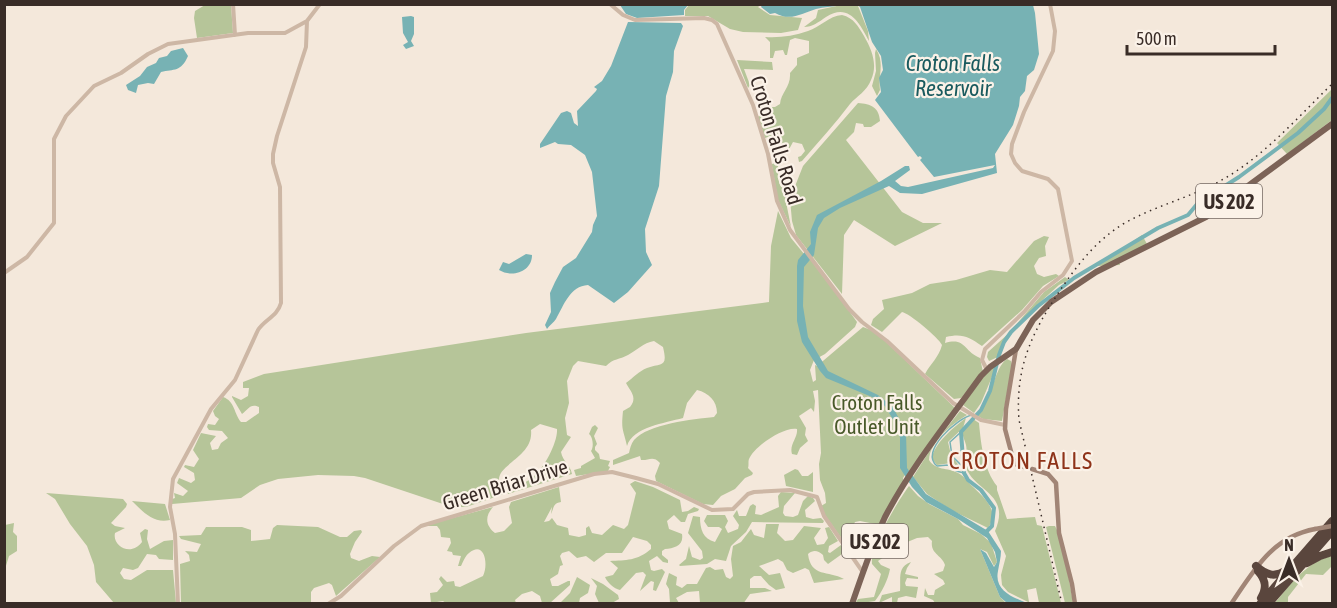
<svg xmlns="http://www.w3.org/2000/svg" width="1337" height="608" font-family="'Asap Condensed',sans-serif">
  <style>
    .green { fill: #b6c599 }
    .water { fill: #77b2b4 }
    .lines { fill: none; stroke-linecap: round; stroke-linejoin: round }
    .stream { stroke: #77b2b4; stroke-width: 1.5 }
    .river { stroke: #77b2b4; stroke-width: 4 }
    .tertiary { stroke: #cdb7a5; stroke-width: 4 }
    .secondary { stroke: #a18576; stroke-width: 4.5 }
    .primary { stroke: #7c6357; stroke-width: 6 }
    .motorway { stroke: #5a463d; stroke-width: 8 }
    .rail { stroke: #392c27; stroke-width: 1.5; stroke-dasharray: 1.5 4.5; stroke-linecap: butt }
    .secondary-bridge { stroke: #a18576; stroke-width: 4.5 }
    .labels { text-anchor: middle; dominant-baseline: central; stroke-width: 4.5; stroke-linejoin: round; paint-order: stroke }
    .shield { fill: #fbf2e8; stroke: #736761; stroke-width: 1.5 }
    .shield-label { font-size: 20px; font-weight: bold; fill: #392c27 }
    .street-label { font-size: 21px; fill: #392c27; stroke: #fbf2e8 }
    .park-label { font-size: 21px; fill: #485929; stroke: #fbf2e8 }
    .water-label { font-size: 22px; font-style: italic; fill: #195a5e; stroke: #fbf2e8 }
    .quarter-label { font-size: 24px; letter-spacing: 1.5px; fill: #8f3319; stroke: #fbf2e8 }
  </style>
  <rect width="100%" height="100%" fill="#f4e8db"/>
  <path class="green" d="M 205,5 L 231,5 L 233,33 L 197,38 L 194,18 L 195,11 Z
    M 761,5 L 758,7 L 770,15 L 802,18 L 798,30 L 781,33 L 743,32 L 730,29 L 708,16 L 685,16 L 685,10 L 689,5 Z
    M 841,5 L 856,5 L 858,6 L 868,31 L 869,41 C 860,24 849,2 826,17 C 819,22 812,27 804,27 L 816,18 L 818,10 Z
    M 842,15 C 854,18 858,26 864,36 C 872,50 878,65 871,80 C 867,91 857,96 850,104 C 835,124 818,142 802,161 L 799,162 L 798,157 L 801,156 L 805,151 L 802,144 L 793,142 L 787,153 L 776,152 L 773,150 L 774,138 L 770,136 L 765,138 L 758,117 L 766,107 L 775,107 L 780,104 C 781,92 791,87 790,73 L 797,65 L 797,58 L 809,53 L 809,41 L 795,38 L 790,40 L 787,55 L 785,55 L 783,50 L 775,51 L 773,58 L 770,58 L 770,42 L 765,37 C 779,38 794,36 808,31 C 820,27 829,16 842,15 Z
    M 876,49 C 885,63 878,75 880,90 L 877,96 L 872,86 L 876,71 L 875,53 Z
    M 737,60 L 772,62 L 773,70 L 744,69 L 750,85 L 748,88 Z
    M 1332,89 L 1332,120 L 1287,154 L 1277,143 Z
    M 858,103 C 871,104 879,107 880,121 L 871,127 L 864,127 L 863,124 L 856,123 L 854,132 L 846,140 L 902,212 L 923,223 L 942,223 L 895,246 L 854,220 L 844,235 L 842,294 L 796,235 L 792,221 L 790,199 L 803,166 Z
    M 775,163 L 778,166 L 778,179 L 781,187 L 784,188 L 793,179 L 787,207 L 791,227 L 778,200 L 772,166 L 772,164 Z
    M 778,211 L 791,238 L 809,260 L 811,258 L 857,322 L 855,327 L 825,354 L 814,360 L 810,370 L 813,382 L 816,380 L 815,365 L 817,366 L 863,327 L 871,330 L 884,340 L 954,407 L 955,411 L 910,473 L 908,470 L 903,478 L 904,482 L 880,525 L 860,521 L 855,522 L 854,524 L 859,536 L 855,547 L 849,549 L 825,515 L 821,506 L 826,503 L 825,493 L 820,480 L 819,464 L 821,453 L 818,390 L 813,391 L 815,401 L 814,412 L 811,408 L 799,416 L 806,428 L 805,435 L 808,441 L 800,448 L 797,455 L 792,454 C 789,444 798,438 797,429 C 785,426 754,446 749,459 C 748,461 749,466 748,468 L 753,473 L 752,475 L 745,478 L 735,489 L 721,496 L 713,505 L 703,504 L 656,481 L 655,476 L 660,463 C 653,455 648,461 641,460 L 640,456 L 613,465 L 613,460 L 629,453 C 630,448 631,444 634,440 C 648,424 693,419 714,417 L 717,413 C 717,401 709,393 697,390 L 687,403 L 683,418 C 665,423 633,427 627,446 C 623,428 621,431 623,411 L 630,407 C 638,397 630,391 626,383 C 633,378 639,371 647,368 C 662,363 668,368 663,347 L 654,341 C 643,343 637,350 628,355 C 619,360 614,358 606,366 L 578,361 L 573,366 L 567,381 L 569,403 L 565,418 L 567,435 L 571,437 L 561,452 C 563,462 570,464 572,474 L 508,494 L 507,489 C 515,487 526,483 533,477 C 544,469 558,442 557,429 L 540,424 L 531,430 C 534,457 497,464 499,481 C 499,485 502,490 504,494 L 466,507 L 452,507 L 365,478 L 354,476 L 318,475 L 278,479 L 260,485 L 241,498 L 172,504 L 172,499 L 175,498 L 174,493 L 183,496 L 188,491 L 177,483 L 179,478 L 191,483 L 195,480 L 194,473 L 184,467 L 185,465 L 194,467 L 199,459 L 193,450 L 201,433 L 216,436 L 210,443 L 212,450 L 218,449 L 221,443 L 228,438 L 222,431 L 209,430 L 207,427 L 208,424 L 215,425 L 219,419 L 215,416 L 213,411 L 223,397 C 235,401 234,414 241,422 L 246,422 L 259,413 L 259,407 C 250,403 248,410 242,414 L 232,397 L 232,396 L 241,400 L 248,396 L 249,388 L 243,388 L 243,382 L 264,374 L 526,333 L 769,302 L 771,246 Z
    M 1142,235 L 1147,244 L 1118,259 L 1120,265 L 1097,266 Z
    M 1044,236 L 1049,237 L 1045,246 L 1046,256 L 1039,258 L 1034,266 L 1037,274 L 1044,277 L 1056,274 L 1059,276 L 1043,286 L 1022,310 L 982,346 C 969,337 962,333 946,337 L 945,343 C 966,337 963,351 980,358 L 983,372 L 961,398 L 954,399 L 925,374 C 931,363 939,357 942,345 C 939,338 909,313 902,312 L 882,332 L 871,325 L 873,319 L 884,309 L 882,300 L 912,293 L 930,284 L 956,280 L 990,270 L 1007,272 L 1034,241 Z
    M 1065,277 L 1069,280 L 1059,285 L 1036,306 L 1014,328 L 1007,336 L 1000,356 L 989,361 L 987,357 L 988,352 L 1009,333 L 1044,292 Z
    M 1007,359 L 1011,361 L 1012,365 L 1002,421 L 983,419 L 976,415 C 992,402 994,367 1007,359 Z
    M 997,365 L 981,403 L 974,413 L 963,405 L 986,373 Z
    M 960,411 L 967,415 C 952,424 930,441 929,460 C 936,471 947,467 958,473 C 963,475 967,481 971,485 C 983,497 1001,510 988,528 L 951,510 L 927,494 L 913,477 L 934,444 Z
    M 966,418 L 963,428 L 948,442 L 951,455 L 960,467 L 951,463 L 937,465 L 932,459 C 933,444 955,426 966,418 Z
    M 973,419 L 979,423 C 981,445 984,470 997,486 L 997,490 L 1007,519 L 1035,517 L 1037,525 L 1042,526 L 1061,603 L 1039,603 L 1036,588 L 1027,590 L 1029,602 L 1028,602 L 1008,592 L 1002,585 L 1001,575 L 1006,556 L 995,531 C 1011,494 976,492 966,468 C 963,460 968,453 966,445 C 965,441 963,437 962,432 Z
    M 595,425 L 598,428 L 594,436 L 597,444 L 595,447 L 595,450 L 599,454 L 600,459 L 610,461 L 608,466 L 610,467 L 608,471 L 576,476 L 574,470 L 581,468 L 581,466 L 595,458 L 591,451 C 594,447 593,437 589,434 L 592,427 Z
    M 795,469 L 798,470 L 802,476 L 808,476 L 813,472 L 813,492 L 786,486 L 784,475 Z
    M 635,481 L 653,487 L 680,500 L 682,512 L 688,511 L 694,507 L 699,509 L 698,511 L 688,514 L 685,522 L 681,522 L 674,515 L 667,521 L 669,529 L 682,534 C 684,546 674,548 665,549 L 662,551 L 662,555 L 668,560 L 668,563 L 663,562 L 657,556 L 649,561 L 651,570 L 654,571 L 662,569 L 665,572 L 656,591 L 653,590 L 654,582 L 651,581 L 640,591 L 646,575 L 643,572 L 636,573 L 620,590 C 614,589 607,582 605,577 L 613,575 L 618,568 L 610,561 C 626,560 637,561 651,549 L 651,545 L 647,541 L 633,537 L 622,553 L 606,553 L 594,562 L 586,556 L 577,558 L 569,551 L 562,553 L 560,556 L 563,565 L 560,566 L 558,574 L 550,579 L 552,586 L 558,586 L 568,581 L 570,581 L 570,585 L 550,603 L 542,603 L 540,596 L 532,591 L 522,594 L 515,600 L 516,603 L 447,604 L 443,601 L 431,603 L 430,593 L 437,592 L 443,585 L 439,579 L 441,576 L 447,582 L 454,581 L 455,586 L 460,587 L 483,576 C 489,563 484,540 469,553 C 465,556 463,562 461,566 L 458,566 L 461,556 L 453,555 L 452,552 L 447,551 L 451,543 L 450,538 L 441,537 L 440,530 L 437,526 L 425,526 L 427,525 L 493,507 C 485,516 485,525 495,533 L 504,531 L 512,523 L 509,507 L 511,502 L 559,487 L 561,502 C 553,503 554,508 551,514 L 552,507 L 544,522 L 549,521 L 552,518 L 557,525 L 568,528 L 569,535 L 579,537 L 586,535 L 586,528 L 589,526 L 592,533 L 602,535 L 613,525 L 624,529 L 628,525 L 636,493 L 630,484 Z
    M 909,486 L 918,496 L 929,504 L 958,519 L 963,525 L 981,534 L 991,543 L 997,562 L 994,566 L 987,552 L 980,549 L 1000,597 L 1006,603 L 935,603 L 933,600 L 924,596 L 925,588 L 928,595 L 934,595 L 935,590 L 945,584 L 943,580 L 934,574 L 943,571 L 945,565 C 942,555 930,554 932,541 L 928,537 L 917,538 L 905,543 L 904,547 L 894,544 L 890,556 L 887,555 L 878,561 L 881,565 L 890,569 C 888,580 882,592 875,601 L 855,604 L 858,599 L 874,597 L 881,574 L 872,564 C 870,547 898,501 909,486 Z
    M 781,492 L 795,493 L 784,506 L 783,513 L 785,516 L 793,517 L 798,515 L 803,501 L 808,496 L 813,498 L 815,501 L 805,510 L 806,517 L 813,519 L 821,518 L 824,521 L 823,523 L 752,522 L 746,532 L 731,546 L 726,561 L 715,559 L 707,564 L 680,566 L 679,565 L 686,559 L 689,546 L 692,557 L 700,560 L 703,558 L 702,551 L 688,533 L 693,516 L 700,517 C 700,529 703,539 715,542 L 722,529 L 719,527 L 708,527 L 704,521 L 707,515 L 725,515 L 728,521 L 725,527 L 728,533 L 738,529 L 739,525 L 733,516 L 737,510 L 739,516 L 746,516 L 750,506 L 753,504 L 756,506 L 755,514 L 761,515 L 779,507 L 778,496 Z
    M 46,493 L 123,499 L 127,504 L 126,507 L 111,523 L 115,526 L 125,528 L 115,533 C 112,546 131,557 142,542 L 140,533 L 145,529 L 148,530 L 147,539 L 150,549 L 164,541 L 173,540 L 173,560 L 159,559 L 156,555 L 147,554 L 138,568 L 133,570 L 123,568 L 120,573 L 124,579 L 131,580 L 147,570 L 173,570 L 176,603 L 114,603 L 96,582 L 94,565 L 87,546 L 70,524 L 55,499 Z
    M 132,501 L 165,504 L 170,520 C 154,524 143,512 132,501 Z
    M 14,523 L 13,532 L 17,536 L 17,551 L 9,556 L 5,569 L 5,525 Z
    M 766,524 L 779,524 L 777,533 L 785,541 L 793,540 L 804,526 L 821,528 L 814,538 L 817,545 L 824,544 L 828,538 L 825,528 L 829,527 L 838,541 L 829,546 L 828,552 L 830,553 L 841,545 L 844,549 L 842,554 L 828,564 L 824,560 L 823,555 C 818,551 814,549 808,554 C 811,578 828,570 844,579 L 814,583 L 809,570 L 805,568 L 793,573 L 787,570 L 783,562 L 778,559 L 759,566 L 769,575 L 780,573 L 785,588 L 776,590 L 769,585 L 761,576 L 754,576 L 750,579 L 750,588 L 765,588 L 772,591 L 750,594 L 743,604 L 700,603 L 699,591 L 687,592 L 676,598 L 679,603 L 670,603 L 669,589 L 666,584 L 669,573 L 677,577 L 676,585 L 682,588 L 687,584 L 697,584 L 706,568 L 710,567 L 715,570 L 723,569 L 726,577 L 730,579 L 733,576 L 731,559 L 733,546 L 741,542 L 751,529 L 754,535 L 764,538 Z
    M 277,525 L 318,527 L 340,537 L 347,537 L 354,531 L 361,530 L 362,532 L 355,542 L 350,554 L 351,558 L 359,561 L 372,556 L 380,557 L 336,596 L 332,585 L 329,583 L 314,588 L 311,592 L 311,603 L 181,603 L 180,564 L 190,561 L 189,555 L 185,551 L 197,552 L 201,544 L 181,539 L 179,536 L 201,535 L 206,527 L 242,527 L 251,530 L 251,541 L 270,539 L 273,528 Z
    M 1049,526 L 1055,526 L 1057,530 L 1069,579 L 1073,603 L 1065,603 L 1046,527 Z
    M 1332,556 L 1332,566 L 1323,575 L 1306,574 L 1288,597 L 1288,602 L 1274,604 C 1290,585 1307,561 1332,556 Z
    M 911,562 L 907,568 L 905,574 L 918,577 L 918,579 L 907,578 L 905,583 L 906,586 L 918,587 L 916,598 L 906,596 L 898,598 L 897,603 L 892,604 L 892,597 L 879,603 L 882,595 L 900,591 C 901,578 897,567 911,562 Z
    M 577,577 L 590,585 L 588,593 L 580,598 L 579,603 L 560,603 L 570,593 Z
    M 591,578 L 603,584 L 618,595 L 619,599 L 612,603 L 599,603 L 595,594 L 597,586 Z"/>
  <path class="water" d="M 620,5 L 688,5 L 684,10 L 684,15 L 637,18 L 626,14 Z
    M 762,5 L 773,6 L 840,5 C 832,7 824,7 816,9 C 802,13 791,22 775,13 L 770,14 L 761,7 Z
    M 857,5 L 1033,5 L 1035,13 L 1039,54 L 1034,70 L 1027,76 L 1025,91 L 1020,97 L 1019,106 L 1013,125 L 995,154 L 997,173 L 922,194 L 900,193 L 889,186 L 840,208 L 824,218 L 818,228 L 814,255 L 804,267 L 803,306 L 808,337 L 828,371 L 878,395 L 893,407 L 906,433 L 907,468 L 926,494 L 988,531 L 1001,551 C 1001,558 999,564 998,571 C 994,590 1012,597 1027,603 L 1007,603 L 1000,597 L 980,549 L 986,553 L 994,567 L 997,562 L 995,552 L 987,538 L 958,519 L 926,502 L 912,487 L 900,468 L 900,438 L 898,428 L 885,406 L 872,397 L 826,378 L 820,371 L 802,342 L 797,321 L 797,266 L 798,260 L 811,244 L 810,232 L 817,215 L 881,181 L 905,166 L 909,166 L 910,170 L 895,181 L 901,186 L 908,187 L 993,168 L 995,165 L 934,177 L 920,160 L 922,158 L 920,156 L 918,157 L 875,100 L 881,92 L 879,78 L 883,70 L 881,56 L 872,42 L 860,7 Z
    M 411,16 L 414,17 L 414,34 L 411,41 L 414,46 L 406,49 L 403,45 L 408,42 L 403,33 L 402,17 Z
    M 628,22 L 681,23 L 683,26 L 674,51 L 673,72 L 666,96 L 659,186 L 645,229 L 646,252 L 652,265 L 628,292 L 614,303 L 588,285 C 570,286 564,305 556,319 C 554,322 549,326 547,329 L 545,325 L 551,312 L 550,293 L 555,282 L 563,267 L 576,258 L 592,232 L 593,225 L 597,216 L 592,172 L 585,155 L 571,145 L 558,144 L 555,142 L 540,148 L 540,144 L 561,113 L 567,111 L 571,113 L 574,123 L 578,126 L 577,111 L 596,91 L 597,89 L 594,87 L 602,81 L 611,66 Z
    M 183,48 L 188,56 C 181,72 174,69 161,72 L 154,84 L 148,83 L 138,85 L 136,93 L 128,90 L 126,85 L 140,76 L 147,67 L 156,63 L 159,58 L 167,56 L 171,51 Z
    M 526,254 L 532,255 C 532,272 512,278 499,270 L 503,262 L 509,264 Z"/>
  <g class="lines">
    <path class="stream" d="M 961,432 L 950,442 L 952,456 L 963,467
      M 964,473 L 956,471 L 948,465 L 937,466 C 919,452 957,418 972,415"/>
    <path class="river" d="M 985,533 L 992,526 L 994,508 L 981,490 L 968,480 L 964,473 L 961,432 L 981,410 L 990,391 L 999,355 L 1004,342 L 1011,332 L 1038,306 L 1074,278 L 1158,228 L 1188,215 L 1198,203 L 1239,177 L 1298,133 L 1324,109 L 1332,98"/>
    <path class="tertiary" d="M 233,4 L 235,35
      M 610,4 L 623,15 L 635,20 L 704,18 L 712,20 L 717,24 L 753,105 L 768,154 L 777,201 L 790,230 L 849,309 L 862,322 L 887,341 L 953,403 L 981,420 L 1005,425
      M 4,273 L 27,257 L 54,223 L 54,139 L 66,116 L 94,86 L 121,73 L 148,54 L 168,44 L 248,33 L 285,33 L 307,21 L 320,4
      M 987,370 L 982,360 L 985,349 L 1024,312 L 1041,292 L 1063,275 L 1072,261 L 1058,189 L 1048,179 L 1022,171 L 1015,163 L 1011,154 L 1012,144 L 1024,112 L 1053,51 L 1055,31 L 1050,4
      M 178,604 L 175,534 L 170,507 L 173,479 L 211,409 L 235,380 L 258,330 C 265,319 277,317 281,303 L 280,187 L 273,163 L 273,154 L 277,136 L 306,47 L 307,21
      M 328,604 L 341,596 L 394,546 L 421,526 L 594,474 L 612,472 L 636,478 L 658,484 L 712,510 L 733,509 L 748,494 L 754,492 L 790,490 L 817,497 L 824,516 L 862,571"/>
    <path class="secondary" d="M 1016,349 L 1006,409 L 1005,429 L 1013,459 L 1017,465 L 1028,468
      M 1032,469 L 1048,474 L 1056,483 L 1059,533 L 1072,584 L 1075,604
      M 1231,604 C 1254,570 1272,537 1315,529"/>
    <path class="primary" d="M 852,604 C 862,575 872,545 885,517 C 911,467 948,422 981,376 L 990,367 L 1016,349 L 1033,320 L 1051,302 L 1096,272 L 1206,217 L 1332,124"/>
    <path class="motorway" d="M 1307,563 L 1320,556 L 1332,552
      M 1256,566 C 1266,575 1275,578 1286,570
      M 1258,571 C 1266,580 1267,588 1261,598
      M 1260,604 L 1332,521
      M 1268,604 L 1332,531"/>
    <path class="rail" d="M 1062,604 L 1019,420 C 1015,367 1032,332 1061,289 C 1078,264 1096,241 1123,224 C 1156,205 1194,197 1227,177 C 1267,153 1299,116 1332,84"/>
    <path class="secondary-bridge" d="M 1315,529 L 1332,526"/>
  </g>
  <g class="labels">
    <g class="shield">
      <rect x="1196" y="184" width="66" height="34" rx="4.5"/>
      <rect x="842" y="524" width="66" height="34" rx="4.5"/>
    </g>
    <g class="shield-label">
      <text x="1229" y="201">US 202</text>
      <text x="875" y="541">US 202</text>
    </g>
    <g class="street-label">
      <text transform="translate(777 140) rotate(73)">Croton Falls Road</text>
      <text transform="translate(505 484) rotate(-17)">Green Briar Drive</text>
    </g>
    <g class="park-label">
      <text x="877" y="402">Croton Falls<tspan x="877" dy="24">Outlet Unit</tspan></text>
    </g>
    <g class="water-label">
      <text x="953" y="63">Croton Falls<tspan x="953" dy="25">Reservoir</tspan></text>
    </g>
    <g class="quarter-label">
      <text x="1021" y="460">CROTON FALLS</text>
    </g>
  </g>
  <rect width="1337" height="608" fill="none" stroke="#392c27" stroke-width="12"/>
  <g transform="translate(1289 560)" stroke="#fbf2e8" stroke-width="4.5" paint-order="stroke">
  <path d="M0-4.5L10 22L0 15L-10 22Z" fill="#392c27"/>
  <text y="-9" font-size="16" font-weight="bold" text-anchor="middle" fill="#392c27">N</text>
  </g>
  <path d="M1127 45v9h148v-9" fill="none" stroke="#392c27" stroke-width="3"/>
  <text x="1136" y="45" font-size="18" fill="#392c27" stroke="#fbf2e8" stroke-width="4.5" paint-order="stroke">500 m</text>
</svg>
